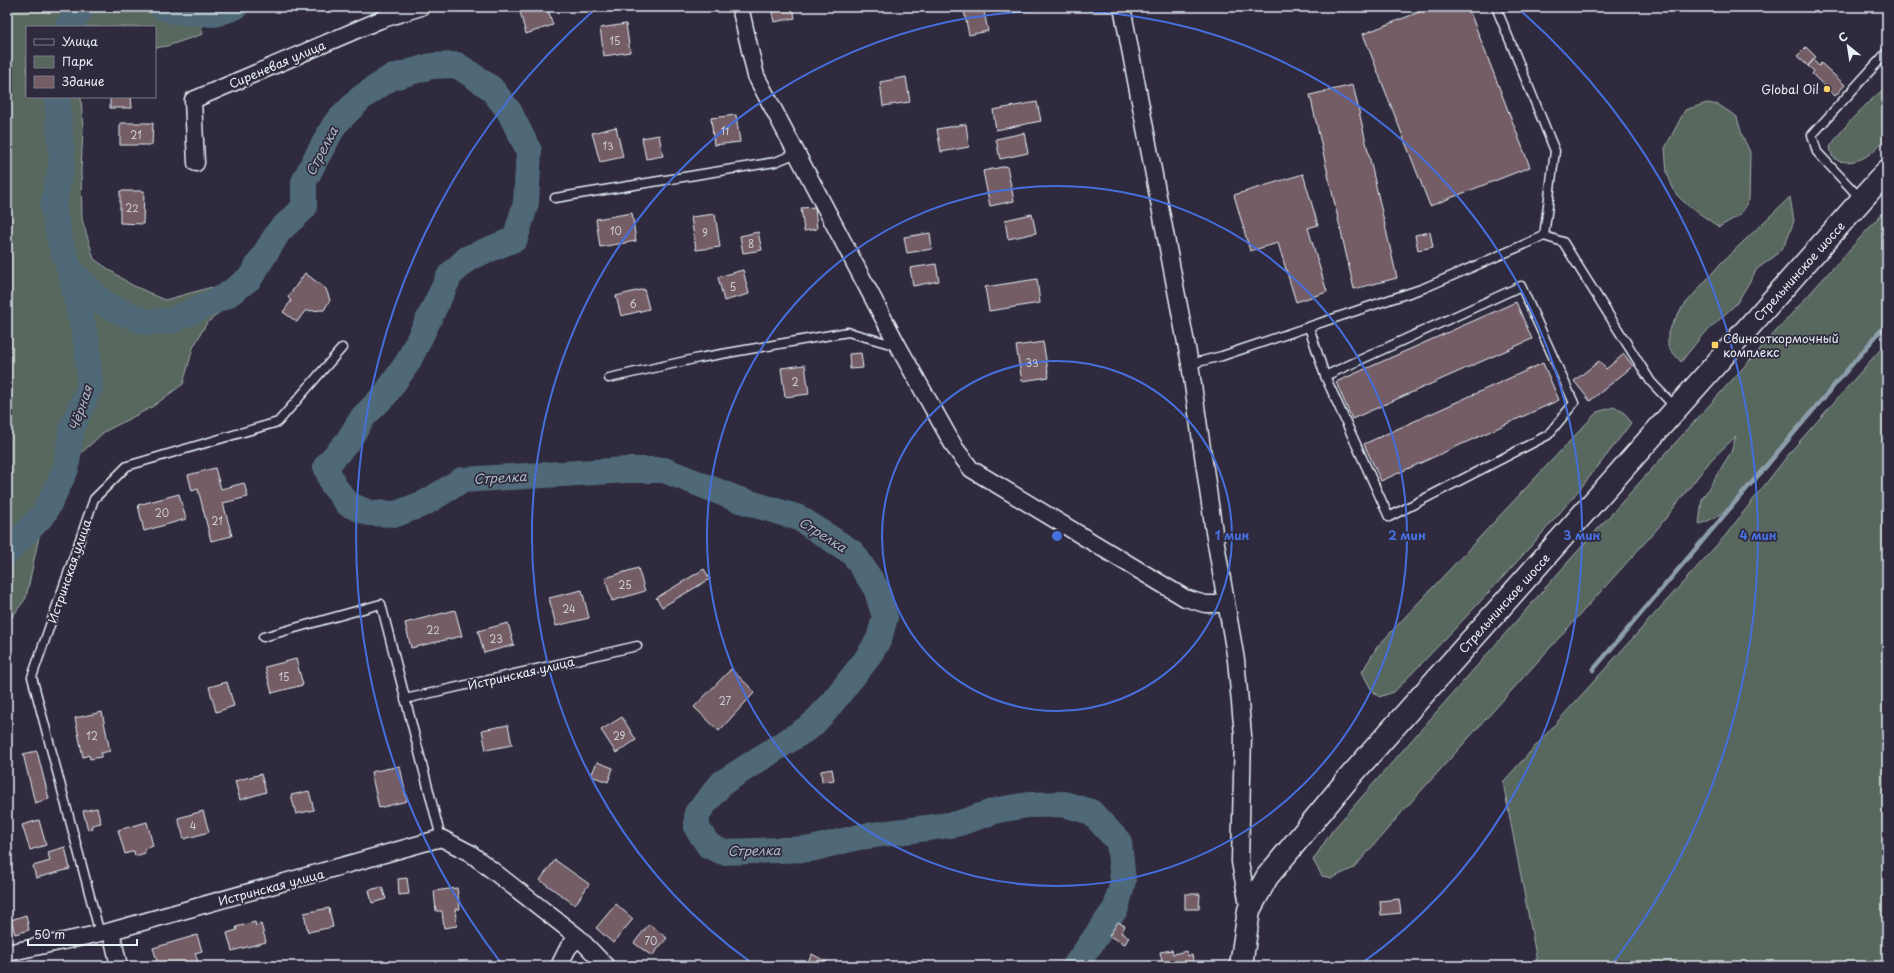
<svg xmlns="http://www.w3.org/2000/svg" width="1894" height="973" font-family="'Playpen Sans',sans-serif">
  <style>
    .green { fill: #58675e; stroke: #a0acab }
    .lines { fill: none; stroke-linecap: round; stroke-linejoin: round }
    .stream { stroke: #8d9fab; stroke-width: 4.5 }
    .river { stroke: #506978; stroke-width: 26 }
    .building { fill: #755d66; stroke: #e8f1f8 }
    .service-casing { stroke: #e8f1f8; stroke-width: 11 }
    .minor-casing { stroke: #e8f1f8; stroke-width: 19 }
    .secondary-casing { stroke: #e8f1f8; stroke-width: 25 }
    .service { stroke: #2f2a3d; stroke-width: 8 }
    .minor { stroke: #2f2a3d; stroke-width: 16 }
    .secondary { stroke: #2f2a3d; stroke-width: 22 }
    .ring { fill: none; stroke: #466fde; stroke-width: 2 }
    .poi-dot { fill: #ffd166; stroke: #2f2a3d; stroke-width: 1.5 }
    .labels { text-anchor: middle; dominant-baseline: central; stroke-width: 3.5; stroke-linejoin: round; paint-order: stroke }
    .number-label { font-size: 10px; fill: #cbccd4 }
    .street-label { font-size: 12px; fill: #e8f1f8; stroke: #2f2a3d }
    .poi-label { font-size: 12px; fill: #e8f1f8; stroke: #2f2a3d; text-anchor: end }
    .water-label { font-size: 13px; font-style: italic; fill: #abbbc5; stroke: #2f2a3d }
    .centre { fill: #466fde; stroke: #2f2a3d; stroke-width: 2 }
    .ring-label { font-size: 12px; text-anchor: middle; font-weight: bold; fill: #466fde; stroke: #2f2a3d; stroke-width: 3.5; stroke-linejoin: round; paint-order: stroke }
  </style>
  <rect width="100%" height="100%" fill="#2f2a3d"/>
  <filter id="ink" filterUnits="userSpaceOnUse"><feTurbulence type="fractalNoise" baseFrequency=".025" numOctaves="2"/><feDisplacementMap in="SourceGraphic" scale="8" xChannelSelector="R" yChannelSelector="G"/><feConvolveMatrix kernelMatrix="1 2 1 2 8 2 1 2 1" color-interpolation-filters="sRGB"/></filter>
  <g filter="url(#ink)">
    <path class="green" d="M 7,7 L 196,7 L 203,34 L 167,46 L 155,48 L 155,27 L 27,27 L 27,97 L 81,97 L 83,129 L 81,170 L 82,219 L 94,259 L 130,284 L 165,300 L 212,287 L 228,305 L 206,324 L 193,348 L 183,384 L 152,407 L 104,432 L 65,468 L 45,508 L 26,598 L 7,624 Z
      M 1887,86 L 1887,137 C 1872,153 1862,165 1838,161 L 1832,156 L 1830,147 C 1845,124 1866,104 1887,86 Z
      M 1707,103 L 1719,105 L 1737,117 L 1742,135 L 1750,152 L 1749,200 L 1740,215 L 1719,227 L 1687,205 L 1675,193 L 1667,173 L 1665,148 L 1685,110 Z
      M 1790,197 L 1794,221 L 1785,244 L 1775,256 L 1757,269 L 1737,303 L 1700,338 L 1681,362 L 1668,347 L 1668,332 L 1681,309 L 1721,263 Z
      M 1887,208 L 1887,321 L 1763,473 L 1737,501 L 1716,517 L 1699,525 L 1702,499 L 1731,452 L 1736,436 L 1711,460 L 1658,528 L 1403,811 L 1354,868 L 1332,878 L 1322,876 L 1313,860 L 1332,831 L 1568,562 Z
      M 1887,342 L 1887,966 L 1538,966 L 1503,782 L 1725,536 L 1792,450 Z
      M 1614,407 L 1624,412 L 1631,423 C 1561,519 1476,607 1394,692 L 1379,697 L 1371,689 L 1362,672 L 1377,647 L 1597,412 Z"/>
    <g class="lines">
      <path class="stream" d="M 1593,670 L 1887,323"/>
      <path class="river" d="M 163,7 L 174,11 L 215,14 L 235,7
        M 67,27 L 83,7
        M 57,97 L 62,160 L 53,206 L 59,237 L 70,270 L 106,305 L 146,322 L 171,321 L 226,296 L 250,278 L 279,231 L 304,208 L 304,182 L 314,162 L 335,124 L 361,98 L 390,78 L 431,66 L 457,65 L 491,88 L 509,111 L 529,151 L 526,203 L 515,239 L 468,258 L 450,275 L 408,362 L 385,395 L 363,417 L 348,441 L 326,466 L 333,485 L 348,504 L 369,513 L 396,514 L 425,503 L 462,480 L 628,470 L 664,470 L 737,499 L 799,518 L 853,553 L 876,588 L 885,617 L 879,639 L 866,660 L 827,709 L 811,726 L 722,783 L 697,813 L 697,828 L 709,846 L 723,852 L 811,849 L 859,837 L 957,824 L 998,810 L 1028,805 L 1064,804 L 1091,812 L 1119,842 L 1123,881 L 1116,908 L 1075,966
        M 7,552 L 44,514 L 66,469 L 72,428 L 90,386 L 87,344 L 70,270"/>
    </g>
    <path class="building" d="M 522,7 L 547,7 L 553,25 L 526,34 L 519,8 Z
      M 771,7 L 793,7 L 795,18 L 774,22 Z
      M 983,7 L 988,31 L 969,35 L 964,11 Z
      M 1432,7 L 1468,7 L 1530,167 L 1430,206 L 1363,34 Z
      M 626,24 L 630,52 L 604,56 L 600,28 Z
      M 1806,47 L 1816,57 L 1808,66 L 1797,56 Z
      M 1813,60 L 1819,66 L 1821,63 L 1845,85 L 1835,96 L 1812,74 L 1814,71 L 1808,66 Z
      M 906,77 L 910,102 L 883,106 L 880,82 Z
      M 1353,85 L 1397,278 L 1354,289 L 1310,95 Z
      M 110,97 L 131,97 L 132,108 L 110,108 Z
      M 1037,102 L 1041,121 L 996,130 L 993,110 Z
      M 736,115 L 740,142 L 714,145 L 711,118 Z
      M 120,123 L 153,123 L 152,145 L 120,145 Z
      M 966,124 L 969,147 L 941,152 L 937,129 Z
      M 616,127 L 623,157 L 600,162 L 592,133 Z
      M 1024,133 L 1028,153 L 1000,159 L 996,139 Z
      M 659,135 L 663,156 L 646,159 L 642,138 Z
      M 1007,166 L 1014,201 L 990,206 L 983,171 Z
      M 1303,174 L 1318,225 L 1308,228 L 1327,292 L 1296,302 L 1278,243 L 1250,251 L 1234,195 Z
      M 120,191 L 144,191 L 143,224 L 120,223 Z
      M 815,207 L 817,229 L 804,231 L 801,208 Z
      M 632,213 L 636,241 L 600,247 L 596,219 Z
      M 715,214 L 720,247 L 696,250 L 691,217 Z
      M 1032,214 L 1036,233 L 1008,239 L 1005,220 Z
      M 758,232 L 762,250 L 743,253 L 740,236 Z
      M 1430,232 L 1433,247 L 1418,250 L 1415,235 Z
      M 930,233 L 932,249 L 907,253 L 904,237 Z
      M 936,264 L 939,281 L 913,286 L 910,268 Z
      M 743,270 L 749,294 L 724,301 L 718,277 Z
      M 305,273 L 326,289 L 330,300 L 324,310 L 305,311 L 297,322 L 283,312 L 291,301 L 288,297 Z
      M 1037,279 L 1040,303 L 989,311 L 985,287 Z
      M 644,289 L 649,309 L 621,316 L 616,296 Z
      M 1516,302 L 1532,339 L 1352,419 L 1336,382 Z
      M 1043,342 L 1049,377 L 1022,381 L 1016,346 Z
      M 861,353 L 863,368 L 850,369 L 849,354 Z
      M 1624,354 L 1633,366 L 1590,401 L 1574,381 L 1599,361 L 1606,369 Z
      M 1543,363 L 1559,400 L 1381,481 L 1364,444 Z
      M 805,365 L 809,394 L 785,397 L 781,368 Z
      M 215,468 L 221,489 L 244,483 L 248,497 L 223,503 L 232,536 L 211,541 L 198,489 L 192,491 L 188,475 Z
      M 179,494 L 186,519 L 144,531 L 138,505 Z
      M 638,568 L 645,591 L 612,601 L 605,578 Z
      M 704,569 L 710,579 L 662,607 L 656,598 Z
      M 582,590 L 589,618 L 556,626 L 549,598 Z
      M 455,610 L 462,636 L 411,648 L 405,623 Z
      M 508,623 L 514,645 L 484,653 L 478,631 Z
      M 296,659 L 303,685 L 272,693 L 265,667 Z
      M 731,669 L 755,692 L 719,731 L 694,707 Z
      M 227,682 L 234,706 L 216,712 L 209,687 Z
      M 102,712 L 110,751 L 101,753 L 101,757 L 90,759 L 89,755 L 83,757 L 75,718 Z
      M 622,717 L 636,740 L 616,753 L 601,730 Z
      M 508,725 L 512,745 L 486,750 L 482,730 Z
      M 37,751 L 49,799 L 35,803 L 23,754 Z
      M 597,762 L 613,768 L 608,782 L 591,776 Z
      M 400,766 L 407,801 L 379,808 L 371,772 Z
      M 832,769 L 834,780 L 822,782 L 821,771 Z
      M 261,774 L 266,792 L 240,800 L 235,781 Z
      M 309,791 L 314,810 L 296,814 L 291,795 Z
      M 97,808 L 101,823 L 92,825 L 93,828 L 88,830 L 83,811 Z
      M 203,811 L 209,832 L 184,839 L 178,818 Z
      M 39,820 L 46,845 L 30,850 L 22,825 Z
      M 147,822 L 153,846 L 144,849 L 145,853 L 135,856 L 134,851 L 125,854 L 118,830 Z
      M 65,847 L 70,869 L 36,878 L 33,866 L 50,861 L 48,852 Z
      M 555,860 L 589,884 L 575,905 L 540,880 Z
      M 407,878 L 409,894 L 399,895 L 398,879 Z
      M 382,887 L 386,899 L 372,903 L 369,890 Z
      M 457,888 L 460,909 L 455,909 L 457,926 L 444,928 L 442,911 L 436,911 L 434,891 Z
      M 1185,894 L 1200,894 L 1199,909 L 1185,909 Z
      M 1399,899 L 1401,913 L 1381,915 L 1380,901 Z
      M 616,904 L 633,919 L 613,943 L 596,928 Z
      M 329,908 L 333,927 L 308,932 L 304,913 Z
      M 26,915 L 29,930 L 15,934 L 11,920 Z
      M 255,922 L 256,926 L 261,924 L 266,942 L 232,951 L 227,933 L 237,930 L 236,927 Z
      M 1118,922 L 1125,926 L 1121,933 L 1129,937 L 1125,944 L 1109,936 Z
      M 649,924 L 667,938 L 652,956 L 634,943 Z
      M 197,935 L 202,951 L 195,953 L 198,962 L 183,966 L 167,966 L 166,962 L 158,964 L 153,948 Z
      M 1172,950 L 1173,954 L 1187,951 L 1188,956 L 1192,955 L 1194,965 L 1163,966 L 1160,952 Z
      M 812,954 L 832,965 L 831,966 L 806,966 Z"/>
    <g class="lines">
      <defs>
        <path id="service" d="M 1496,7 L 1555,151 L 1544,236
          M 555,198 L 775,162 L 797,153
          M 1861,199 L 1817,152 L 1812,135 L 1887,52
          M 1309,327 L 1325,376 L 1389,517 L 1548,435 L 1574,403 L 1521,286 L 1325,376
          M 1190,364 L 1222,356 L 1424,288 L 1544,236 L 1563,242 L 1651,382 L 1676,408
          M 609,378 L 699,358 L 848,332 L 897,346
          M 263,637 L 381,604 L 441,838
          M 405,699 L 637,646
          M 100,934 L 32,677 L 94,499 L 127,466 L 278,422 L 342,348"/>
        <path id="minor" d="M 740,7 L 756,76 L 898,346 L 955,448 L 971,469 L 1185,598 L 1205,604 L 1226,604
          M 1122,7 L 1190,364 L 1214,532 L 1236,660 L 1243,735 L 1240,862 L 1249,910
          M 196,163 L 193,100 L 380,20 L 421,7
          M 111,931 L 119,966
          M 7,953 L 111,931 L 441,838 L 470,853 L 578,937 L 606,966
          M 559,966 L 568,948 L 578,937"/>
        <path id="secondary" d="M 1241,966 L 1249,910 L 1267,877 L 1348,779 L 1887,171"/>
      </defs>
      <use href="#service" class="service-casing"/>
      <use href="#minor" class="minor-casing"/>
      <use href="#secondary" class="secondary-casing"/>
      <use href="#service" class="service"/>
      <use href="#minor" class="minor"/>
      <use href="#secondary" class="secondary"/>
    </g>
  </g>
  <g class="ring">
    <circle cx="1057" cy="536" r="175"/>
    <circle cx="1057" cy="536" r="350"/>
    <path d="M752 963A525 525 0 1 1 1362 963"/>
    <path d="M501 963A701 701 0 0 1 593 11M1521 11A701 701 0 0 1 1613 963"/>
  </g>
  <g class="poi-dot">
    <circle cx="1827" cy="89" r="4"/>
    <rect x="1711" y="341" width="8" height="8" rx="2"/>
  </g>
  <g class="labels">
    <g class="number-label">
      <text x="615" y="40">15</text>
      <text x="725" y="130">11</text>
      <text x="136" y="134">21</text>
      <text x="608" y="145">13</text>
      <text x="132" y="207">22</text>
      <text x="616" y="230">10</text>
      <text x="705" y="232">9</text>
      <text x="751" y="243">8</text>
      <text x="733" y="286">5</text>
      <text x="633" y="303">6</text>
      <text x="1032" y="362">33</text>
      <text x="795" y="381">2</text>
      <text x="162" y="512">20</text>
      <text x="217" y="520">21</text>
      <text x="625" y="584">25</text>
      <text x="569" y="608">24</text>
      <text x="433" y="629">22</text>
      <text x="496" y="638">23</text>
      <text x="284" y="676">15</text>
      <text x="725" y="700">27</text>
      <text x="92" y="735">12</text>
      <text x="619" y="735">29</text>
      <text x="193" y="825">4</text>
      <text x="651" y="940">70</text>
    </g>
    <g class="street-label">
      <text transform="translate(277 64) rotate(-23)">Сиреневая улица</text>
      <text transform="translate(1799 271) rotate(-48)">Стрельнинское шоссе</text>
      <text transform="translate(69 571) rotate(-71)">Истринская улица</text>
      <text transform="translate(1504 603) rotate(-48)">Стрельнинское шоссе</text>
      <text transform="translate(521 673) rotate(-13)">Истринская улица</text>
      <text transform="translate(271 887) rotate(-15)">Истринская улица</text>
    </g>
    <g class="poi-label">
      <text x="1819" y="89">Global Oil</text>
      <text x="1723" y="338" text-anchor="start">Свинооткормочный<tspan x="1723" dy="14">комплекс</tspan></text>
    </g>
    <g class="water-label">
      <text transform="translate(321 151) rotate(-62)">Стрелка</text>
      <text transform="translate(80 408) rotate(-71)">Чёрная</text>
      <text transform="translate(500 477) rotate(-3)">Стрелка</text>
      <text transform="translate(823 534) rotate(32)">Стрелка</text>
      <text transform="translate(754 850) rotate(-1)">Стрелка</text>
    </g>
  </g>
  <circle cx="1057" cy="536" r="6" class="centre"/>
  <g class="ring-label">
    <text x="1232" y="540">1 мин</text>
    <text x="1407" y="540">2 мин</text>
    <text x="1582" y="540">3 мин</text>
    <text x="1758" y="540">4 мин</text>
  </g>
  <rect width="1894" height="973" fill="none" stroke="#2f2a3d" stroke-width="24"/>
  <rect x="12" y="12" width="1870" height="949" fill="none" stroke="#e8f1f8" stroke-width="1.5" filter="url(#ink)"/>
  <rect x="26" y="26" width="130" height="72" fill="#2f2a3d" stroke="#797a88"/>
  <rect x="34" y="39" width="20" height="6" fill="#2f2a3d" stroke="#797a88"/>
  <text x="62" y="46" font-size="12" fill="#e8f1f8">Улица</text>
  <rect x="34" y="56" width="20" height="12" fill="#58675e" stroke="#797a88"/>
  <text x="62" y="66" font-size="12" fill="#e8f1f8">Парк</text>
  <rect x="34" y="76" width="20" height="12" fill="#755d66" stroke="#797a88"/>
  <text x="62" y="86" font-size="12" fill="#e8f1f8">Здание</text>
  <g transform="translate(1848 46) rotate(330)" stroke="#2f2a3d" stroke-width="3" paint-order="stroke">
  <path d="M0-3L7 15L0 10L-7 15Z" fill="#e8f1f8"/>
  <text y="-6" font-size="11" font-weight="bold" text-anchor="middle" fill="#e8f1f8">С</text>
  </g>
  <path d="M28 939v6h109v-6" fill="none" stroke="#e8f1f8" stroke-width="2"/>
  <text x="34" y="939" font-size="12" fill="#e8f1f8" stroke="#2f2a3d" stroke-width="3" paint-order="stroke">50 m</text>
</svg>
